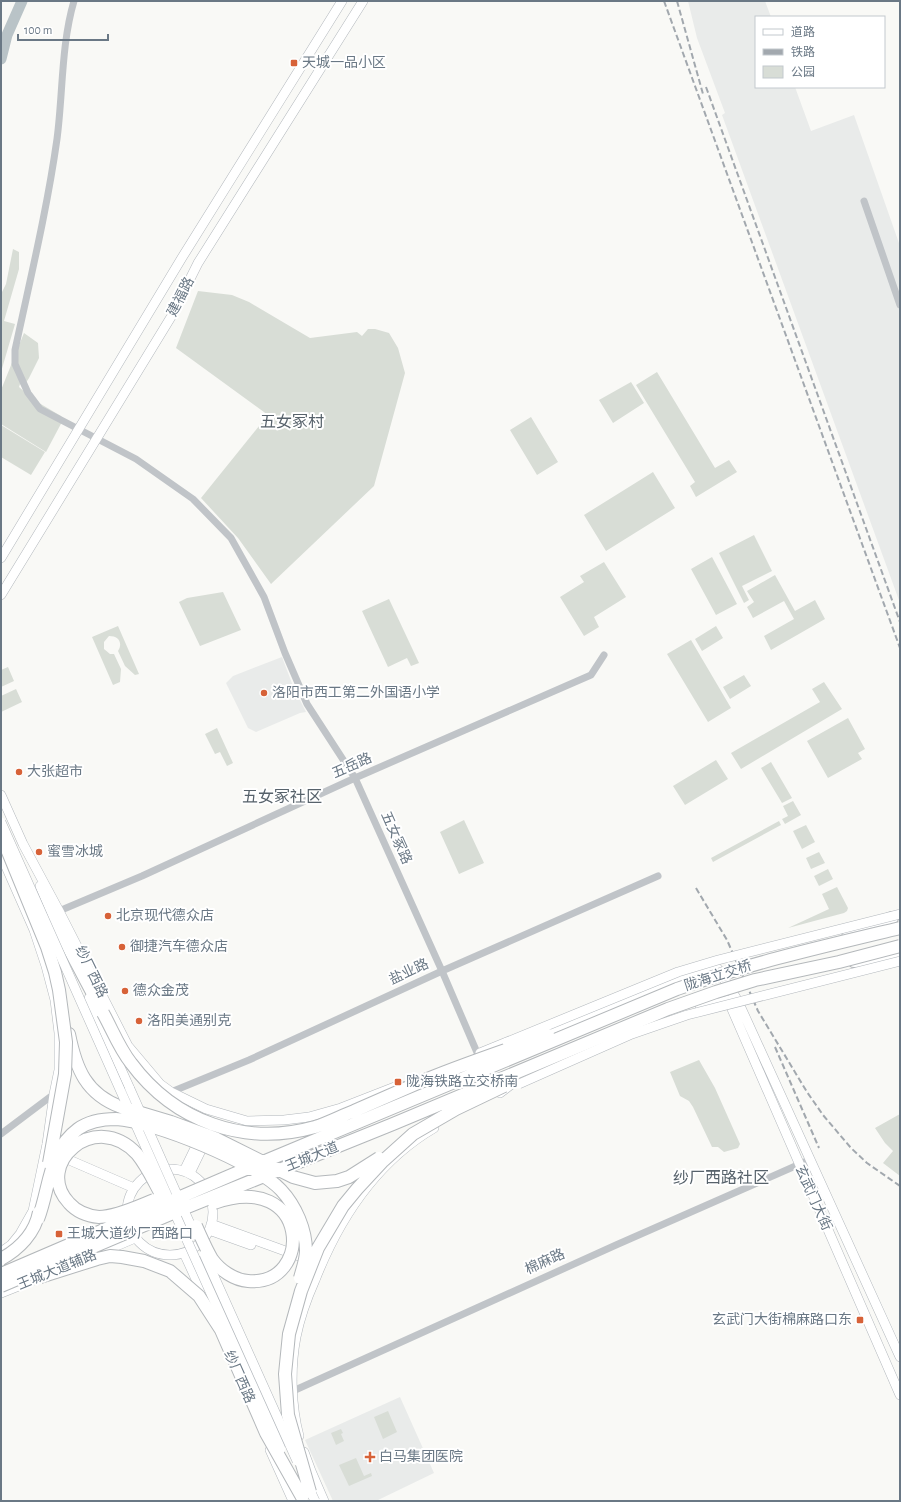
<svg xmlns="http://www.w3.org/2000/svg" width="901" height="1502" font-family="'Alegreya Sans','Noto Sans SC',sans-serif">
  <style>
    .built { fill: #e9ebea }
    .green { fill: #d8ddd6 }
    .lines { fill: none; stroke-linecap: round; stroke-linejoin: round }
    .river { stroke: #b9c3c7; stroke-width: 11 }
    .secondary-casing { stroke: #b3b8bd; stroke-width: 10 }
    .highway-casing { stroke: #b4b8bb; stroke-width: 14 }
    .street { stroke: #c0c4c8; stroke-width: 7 }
    .secondary { stroke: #fff; stroke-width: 9 }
    .highway { stroke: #fff; stroke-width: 12 }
    .rail { stroke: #a2a8ae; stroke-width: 2; stroke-dasharray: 6 3; stroke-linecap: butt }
    .secondary-bridge-casing { stroke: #b3b8bd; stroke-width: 10; stroke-linecap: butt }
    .highway-bridge-casing { stroke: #b4b8bb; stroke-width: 14; stroke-linecap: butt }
    .secondary-bridge { stroke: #fff; stroke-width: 9 }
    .highway-bridge { stroke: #fff; stroke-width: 12 }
    .poi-dot { fill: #d76238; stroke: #fff; stroke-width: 1.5 }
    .labels { text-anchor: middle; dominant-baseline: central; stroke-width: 4; stroke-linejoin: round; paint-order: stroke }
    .poi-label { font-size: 14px; fill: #6a7885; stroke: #fff; text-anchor: start }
    .street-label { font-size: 14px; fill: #6a7885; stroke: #fff }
    .quarter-label { font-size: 16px; fill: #57626b; stroke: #fff }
  </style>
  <rect width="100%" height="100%" fill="#f9f9f6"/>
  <path class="built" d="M 688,1 L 765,1 L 771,17 L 756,17 L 756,87 L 795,87 L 811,131 L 854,115 L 900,246 L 900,603 L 722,115 L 725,113 L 697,38 Z
    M 282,657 L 293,686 L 306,712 L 300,713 L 256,732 L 248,728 L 226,683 L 233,676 Z
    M 400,1397 L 434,1473 L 376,1501 L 333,1501 L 305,1440 Z"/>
  <path class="green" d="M 13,249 L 19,252 L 19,269 L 4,321 L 15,324 L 1,372 L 1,294 L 6,284 Z
    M 198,291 L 232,295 L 249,302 L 310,338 L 357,332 L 362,336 L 368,329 L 375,329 L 389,333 L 398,348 L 405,373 L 374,486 L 271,584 L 238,538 L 201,498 L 268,415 L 176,348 Z
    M 24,333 L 38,343 L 39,358 L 29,378 L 24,386 L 20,384 L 19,387 L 34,400 L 61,416 L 63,420 L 46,452 L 1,424 L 1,390 Z
    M 657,372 L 715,468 L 729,460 L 737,472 L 696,497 L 690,486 L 695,482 L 636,385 Z
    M 631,382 L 644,403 L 613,423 L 599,400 Z
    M 531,417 L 558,462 L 537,475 L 510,430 Z
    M 1,425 L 45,452 L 31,475 L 1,457 Z
    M 653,472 L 675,508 L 606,551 L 584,515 Z
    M 754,535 L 772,571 L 742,586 L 749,600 L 744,603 L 719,553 Z
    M 712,557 L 737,604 L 716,615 L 691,569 Z
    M 604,562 L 626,597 L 594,617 L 599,627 L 584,636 L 560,597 L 584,582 L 580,576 Z
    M 775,575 L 795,611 L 815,600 L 825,619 L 771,650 L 764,636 L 794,619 L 784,601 L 753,618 L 747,607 L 754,602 L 747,591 Z
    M 223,592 L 241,630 L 200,646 L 179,602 L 187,598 Z
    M 389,599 L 419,663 L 411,666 L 407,658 L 388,667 L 362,611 Z
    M 118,626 L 139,674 L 135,675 L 125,666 L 118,651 C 123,643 119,636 109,636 L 104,642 L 104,649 L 110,654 L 114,654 L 121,669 L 120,682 L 113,685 L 92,637 Z
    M 716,626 L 723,638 L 702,651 L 695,639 Z
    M 691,640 L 731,708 L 708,722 L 667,654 Z
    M 8,667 L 14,681 L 1,687 L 1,670 Z
    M 744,675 L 751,686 L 730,699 L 723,687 Z
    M 824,682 L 842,709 L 741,769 L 731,753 L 820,702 L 812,689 Z
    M 16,689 L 22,702 L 1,712 L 1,696 Z
    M 848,718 L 865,749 L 858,753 L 862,759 L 828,778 L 807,741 Z
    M 217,728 L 233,763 L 227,766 L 220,752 L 215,754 L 205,734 Z
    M 716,760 L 728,779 L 685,805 L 673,786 Z
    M 771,762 L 792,798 L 782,803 L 761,768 Z
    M 793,801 L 801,815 L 785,824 L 782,819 L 788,816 L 783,806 Z
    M 464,820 L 484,863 L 459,874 L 440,832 Z
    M 779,821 L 781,825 L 713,862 L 711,858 Z
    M 806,825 L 815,842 L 802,849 L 793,831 Z
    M 819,852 L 825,863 L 811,869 L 806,858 Z
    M 828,869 L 833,879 L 819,886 L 814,876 Z
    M 837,887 L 848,908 L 847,911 L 844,913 L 788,928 L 829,909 L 822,894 Z
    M 699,1060 L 715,1088 L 740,1144 L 738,1148 L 724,1152 L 718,1147 L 712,1147 L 693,1107 L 689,1101 L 680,1096 L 670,1072 Z
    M 900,1114 L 900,1176 L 883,1163 L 893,1151 L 885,1143 L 875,1128 Z
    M 388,1411 L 397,1432 L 383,1439 L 374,1417 Z
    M 341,1429 L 343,1433 L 341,1434 L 344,1441 L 336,1445 L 331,1433 Z
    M 356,1458 L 364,1476 L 371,1473 L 372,1476 L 349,1486 L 339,1465 Z"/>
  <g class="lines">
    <path class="river" d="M 1,59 L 7,35 L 22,1"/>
    <defs>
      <path id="secondary" d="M 1,558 L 183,256 L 342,1
        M 1,595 L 171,317 L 198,263 L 363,1
        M 1,795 L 23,844 L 59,911 L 128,1046 L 160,1084 L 171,1092 L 206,1109 L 247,1121 L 284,1120 L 309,1117 L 341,1108 L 400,1085
        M 1,855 L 34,930 L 46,966 L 55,1000 L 59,1033 L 59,1070 L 54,1094 L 47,1144 L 33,1211 L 20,1234 L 11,1245 L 1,1252
        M 40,886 L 57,926
        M 89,998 L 130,1089
        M 700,1007 L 728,1000 L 900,1395
        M 539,1034 L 664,986 L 717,968 L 736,998 L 742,1010 L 900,1357
        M 480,1053 L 507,1042
        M 500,1093 L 517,1080 L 526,1076
        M 60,1156 L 134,1188
        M127 1212a43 43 0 1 1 86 0a43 43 0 1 1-86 0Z
        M 184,1171 L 200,1138
        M 190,1173 L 206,1140
        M 211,1224 L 310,1260
        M 209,1230 L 251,1245
        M 184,1253 L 206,1301
        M 93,1256 L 135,1238
        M 1,1293 L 46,1275
        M 299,1436 C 291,1406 290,1368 296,1337 C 300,1317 307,1298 315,1280 C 339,1219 376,1162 434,1128
        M 270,1450 L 293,1501
        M 304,1452 L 311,1471 L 324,1501"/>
      <path id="highway" d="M 54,920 L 103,1013
        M 848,937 L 892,918
        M 854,961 L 900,959
        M 69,1034 C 76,1069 86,1094 121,1107"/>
    </defs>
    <use href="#secondary" class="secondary-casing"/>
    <use href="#highway" class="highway-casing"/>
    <path class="street" d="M 74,1 C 61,45 63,94 57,139 C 47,210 30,280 15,350 L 15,364 L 28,393 L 40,409 L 136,459 L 193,499 L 231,538 L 264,597 L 285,653 L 307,704 L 355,778 L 442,971 L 491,1085
      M 864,201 L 900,305
      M 59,911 L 142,876 L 355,778 L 591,675 L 604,655
      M 171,1092 L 249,1060 L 442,971 L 658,876
      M 1,1134 L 54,1094
      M 293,1391 L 616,1245 L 809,1160"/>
    <use href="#secondary" class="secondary"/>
    <use href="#highway" class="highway"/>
    <path class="rail" d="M 664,1 L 900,648
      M 677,1 L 703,94
      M 706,87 L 900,622
      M 696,888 L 727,940 L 758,1011 L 807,1092 L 823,1115 L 851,1148 L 867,1163 L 900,1186
      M 775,1047 L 819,1148"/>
    <defs>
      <path id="secondary-bridge" d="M 1,822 L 167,1195
        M 507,1042 L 678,972 L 718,960 L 900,914
        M 519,1084 L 632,1034 L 687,1015 L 900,961
        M 130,1089 L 195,1235
        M 172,1207 L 281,1449
        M 204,1254 L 297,1461
        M 308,1486 L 315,1501"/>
      <path id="highway-bridge" d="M 1,835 L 47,947 L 55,972 L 59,990 L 66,1042 L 65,1074 L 49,1163
        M 103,1013 C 112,1029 119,1048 131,1063 C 174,1121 244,1147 315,1127 C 328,1123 341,1116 354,1111 C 375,1102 397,1092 418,1083 C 460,1065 504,1051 548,1035
        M 121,1107 L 171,1122 L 217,1139 L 293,1177 L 315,1183 L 337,1181 L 349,1177 L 379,1158
        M 154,1200 C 139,1206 116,1217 99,1217 C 88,1216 77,1212 69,1203 C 33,1165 95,1108 137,1154 C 147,1166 154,1182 162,1196
        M 38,1219 C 50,1188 48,1151 78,1129 C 89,1121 102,1119 116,1119 C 153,1121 256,1163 281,1190 C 296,1206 306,1230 306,1251 C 306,1260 302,1270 300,1278
        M 196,1226 C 201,1237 206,1249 212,1259 C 220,1270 234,1280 248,1281 C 314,1287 311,1169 214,1203
        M 1,1259 C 19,1249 35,1233 39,1212
        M 1,1274 L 234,1174 L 677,989 C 750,963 825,946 900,928
        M 40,1277 L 97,1259 L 110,1256 L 122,1257 L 144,1261 L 170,1271 L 199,1296 L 221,1330 L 266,1433 L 302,1497
        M 1,1286 L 180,1210 L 393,1124 L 668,1009 L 716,992 L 755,980 L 839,962 L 900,946
        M 310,1492 L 288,1415 L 285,1374 L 289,1334 L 301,1291 L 318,1248 L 343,1206 L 357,1189 L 383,1161 L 413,1134 L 456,1109 L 504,1086"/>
    </defs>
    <use href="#secondary-bridge" class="secondary-bridge-casing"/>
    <use href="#highway-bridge" class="highway-bridge-casing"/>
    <use href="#secondary-bridge" class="secondary-bridge"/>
    <use href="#highway-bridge" class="highway-bridge"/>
  </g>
  <g class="poi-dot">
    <rect x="290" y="59" width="8" height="8" rx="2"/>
    <circle cx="264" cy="693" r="4"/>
    <circle cx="19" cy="772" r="4"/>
    <circle cx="39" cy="852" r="4"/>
    <circle cx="108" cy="916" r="4"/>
    <circle cx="122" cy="947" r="4"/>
    <circle cx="125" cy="991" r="4"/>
    <circle cx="139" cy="1021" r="4"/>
    <rect x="394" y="1078" width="8" height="8" rx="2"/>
    <rect x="55" y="1230" width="8" height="8" rx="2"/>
    <rect x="856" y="1316" width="8" height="8" rx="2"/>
    <path d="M368 1451h4v4h4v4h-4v4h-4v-4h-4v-4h4z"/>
  </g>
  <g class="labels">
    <g class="poi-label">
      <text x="302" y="63">天城一品小区</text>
      <text x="272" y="693">洛阳市西工第二外国语小学</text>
      <text x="27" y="772">大张超市</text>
      <text x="47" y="852">蜜雪冰城</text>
      <text x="116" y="916">北京现代德众店</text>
      <text x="130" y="947">御捷汽车德众店</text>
      <text x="133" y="991">德众金茂</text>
      <text x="147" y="1021">洛阳美通别克</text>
      <text x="406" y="1082">陇海铁路立交桥南</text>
      <text x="67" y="1234">王城大道纱厂西路口</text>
      <text x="852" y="1320" text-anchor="end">玄武门大街棉麻路口东</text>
      <text x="379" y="1457">白马集团医院</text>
    </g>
    <g class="street-label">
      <text transform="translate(181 297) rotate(-63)">建福路</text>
      <text transform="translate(352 766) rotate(-24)">五岳路</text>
      <text transform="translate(396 838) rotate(66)">五女冢路</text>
      <text transform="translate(91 972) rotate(64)">纱厂西路</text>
      <text transform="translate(409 972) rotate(-25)">盐业路</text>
      <text transform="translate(718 976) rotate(-18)">陇海立交桥</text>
      <text transform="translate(312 1157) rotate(-22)">王城大道</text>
      <text transform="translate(813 1198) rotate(66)">玄武门大街</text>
      <text transform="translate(545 1262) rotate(-24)">棉麻路</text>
      <text transform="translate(57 1270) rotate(-22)">王城大道辅路</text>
      <text transform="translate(239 1377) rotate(66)">纱厂西路</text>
    </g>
    <g class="quarter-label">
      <text x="292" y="422">五女冢村</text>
      <text x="282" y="797">五女冢社区</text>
      <text x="721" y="1178">纱厂西路社区</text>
    </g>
  </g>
  <rect width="901" height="1502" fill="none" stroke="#6a7885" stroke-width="4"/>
  <rect x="755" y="16" width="130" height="72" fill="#ffffff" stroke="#c3c9ce"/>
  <rect x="763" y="29" width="20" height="6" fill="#ffffff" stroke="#c3c9ce"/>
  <text x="791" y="36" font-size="12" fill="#6a7885">道路</text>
  <rect x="763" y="49" width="20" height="6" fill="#a2a8ae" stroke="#c3c9ce"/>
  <text x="791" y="56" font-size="12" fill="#6a7885">铁路</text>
  <rect x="763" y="66" width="20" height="12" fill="#d8ddd6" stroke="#c3c9ce"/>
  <text x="791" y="76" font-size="12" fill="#6a7885">公园</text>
  <path d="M18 34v6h90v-6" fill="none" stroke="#6a7885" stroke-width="2"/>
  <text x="24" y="34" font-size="12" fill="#6a7885" stroke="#ffffff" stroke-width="3" paint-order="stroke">100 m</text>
</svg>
